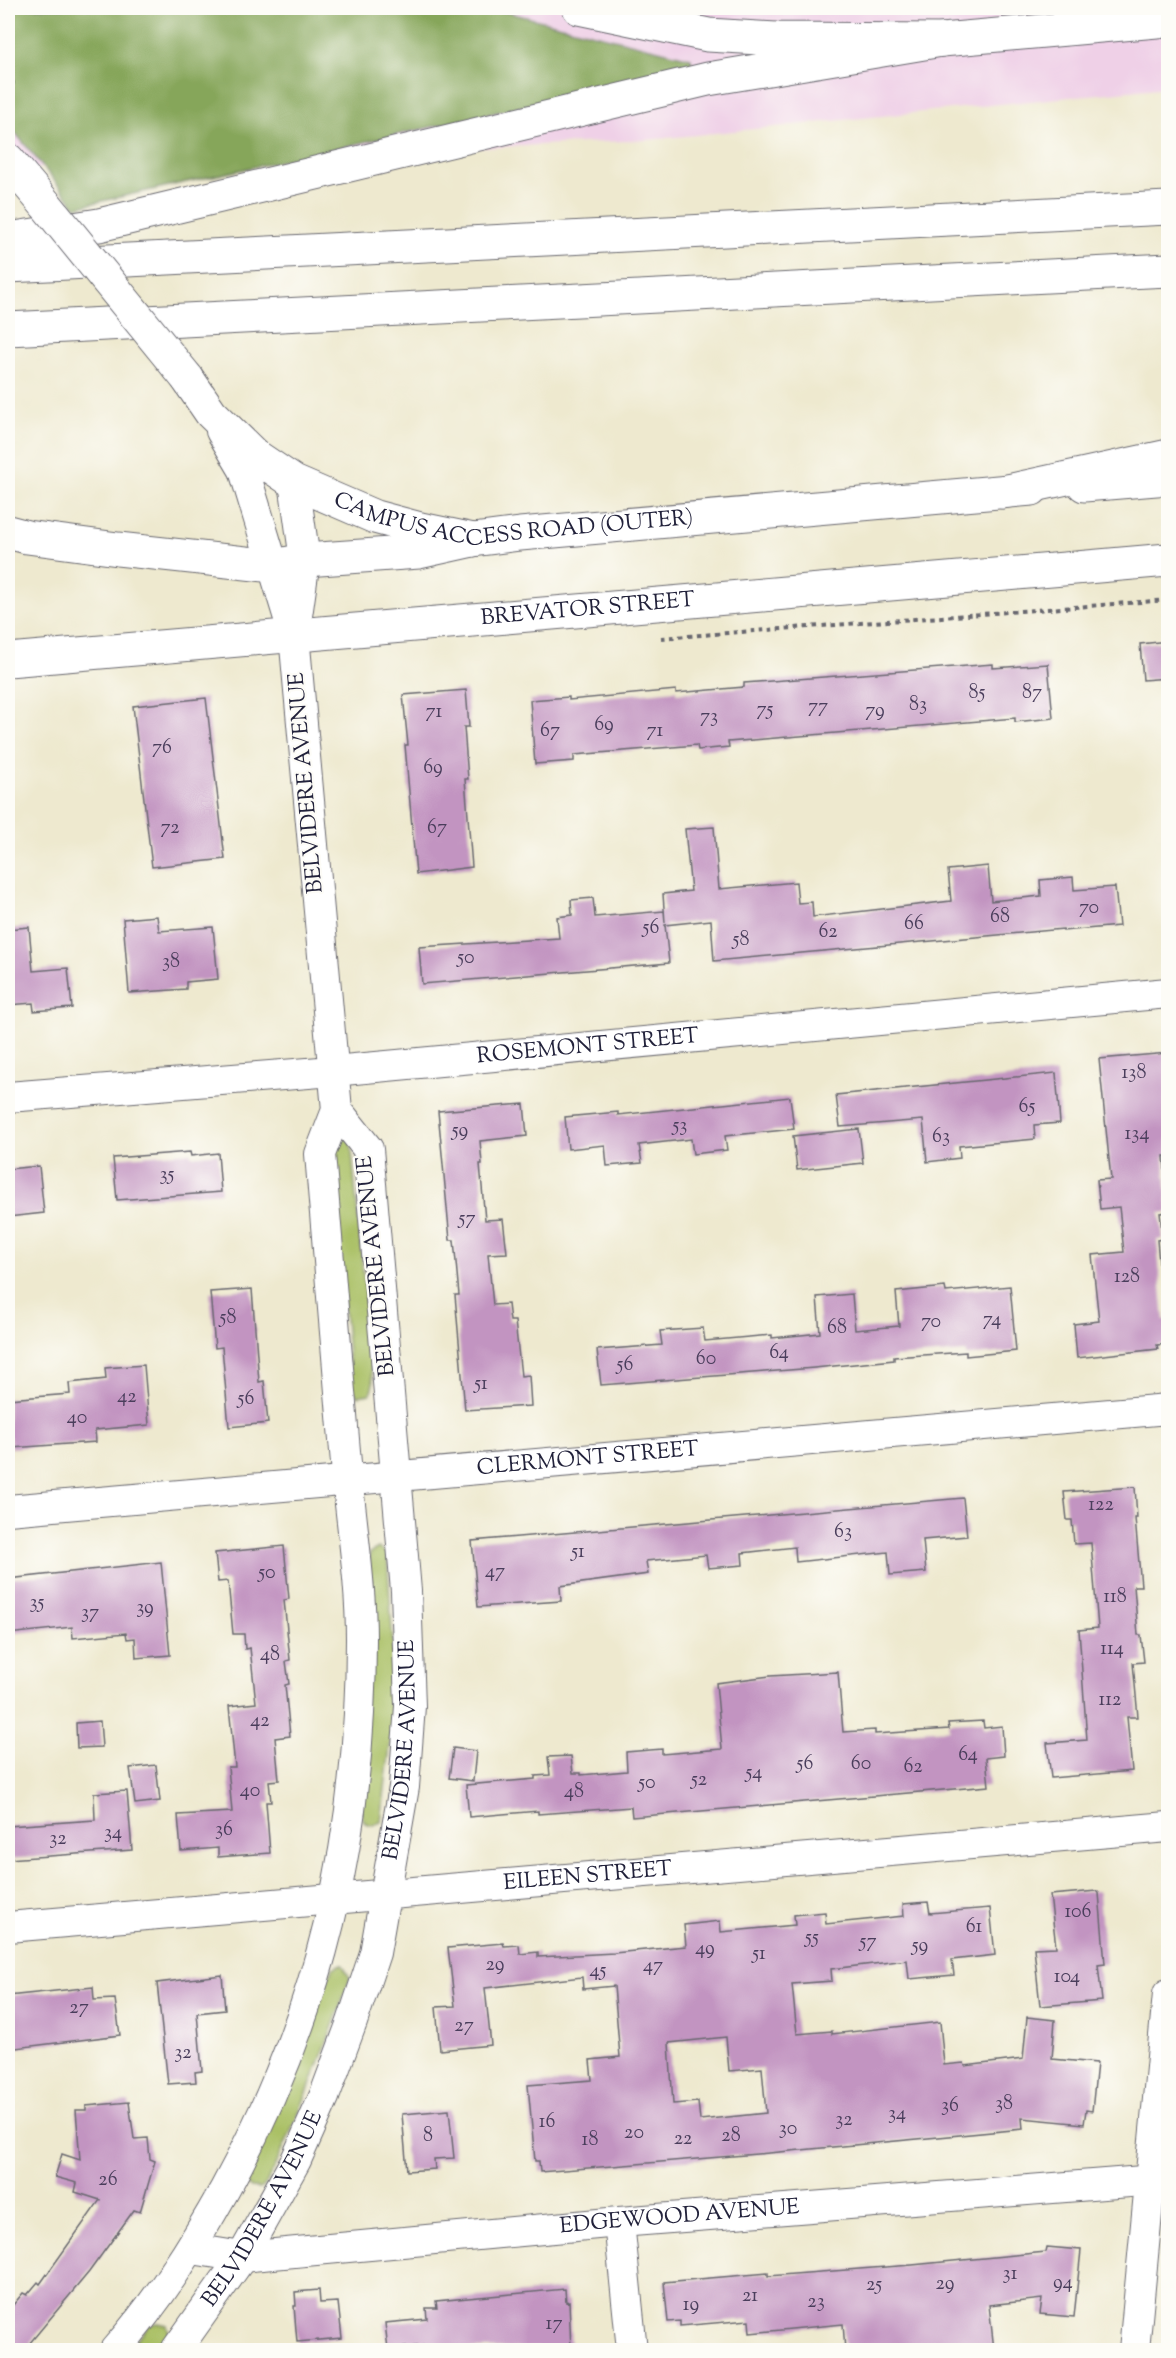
<svg xmlns="http://www.w3.org/2000/svg" width="1176" height="2358" font-family="'Sorts Mill Goudy',serif">
  <style>
    .built { fill: #efd0e7 }
    .green { fill: #a9bf64; stroke: #667050; stroke-width: 1.5 }
    .forest { fill: #86a65a; stroke: #54644a; stroke-width: 1.5 }
    .building { fill: #c294c1; fill-rule: evenodd }
    .lines { fill: none; stroke-linecap: round; stroke-linejoin: round }
    .minor-casing { stroke: #69686f; stroke-width: 32 }
    .tertiary-casing { stroke: #69686f; stroke-width: 35 }
    .motorway-casing { stroke: #69686f; stroke-width: 35 }
    .path { stroke: #69686f; stroke-width: 4; stroke-dasharray: 4.5 4.5; stroke-linecap: butt }
    .minor { stroke: #fff; stroke-width: 30 }
    .tertiary { stroke: #fff; stroke-width: 33 }
    .motorway { stroke: #fff; stroke-width: 33 }
    .tertiary-bridge-casing { stroke: #69686f; stroke-width: 35; stroke-linecap: butt }
    .tertiary-bridge { stroke: #fff; stroke-width: 33 }
    .labels { text-anchor: middle; dominant-baseline: central; stroke-width: 4.5; stroke-linejoin: round; paint-order: stroke }
    .number-label { font-size: 20px; fill: #4a3e5c }
    .street-label { font-size: 22px; fill: #22223b; stroke: #fdfcf7 }
  </style>
  <rect width="100%" height="100%" fill="#fdfcf7"/>
  <filter id="ink" filterUnits="userSpaceOnUse"><feTurbulence type="fractalNoise" baseFrequency=".0167" numOctaves="2"/><feDisplacementMap in="SourceGraphic" scale="12" xChannelSelector="R" yChannelSelector="G"/><feConvolveMatrix kernelMatrix="1 2 1 2 8 2 1 2 1" color-interpolation-filters="sRGB"/></filter>
  <filter id="wash" filterUnits="userSpaceOnUse"><feTurbulence type="fractalNoise" baseFrequency=".008" numOctaves="4" result="noise"/><feDisplacementMap in="SourceGraphic" scale="24" xChannelSelector="R" yChannelSelector="G"/><feGaussianBlur stdDeviation="1.35" result="paint"/><feColorMatrix in="noise" values="0 0 0 0 0 0 0 0 0 0 0 0 0 0 0 0 0 1.4 0 .05"/><feComposite in="paint" operator="in"/></filter>
  <g filter="url(#wash)">
    <rect width="100%" height="100%" fill="#eee9cf"/>
    <path class="built" d="M 8,8 L 1168,8 L 1168,87 L 647,140 L 8,170 Z"/>
    <path class="green" d="M 339,1134 L 351,1142 L 373,1384 L 370,1394 L 358,1396 L 351,1389 L 330,1143 Z
      M 378,1548 L 387,1553 L 393,1646 L 393,1721 L 381,1822 L 373,1825 L 365,1823 L 361,1814 L 370,1553 Z
      M 342,1964 L 350,1978 C 326,2048 300,2116 267,2182 L 260,2189 L 251,2188 L 244,2181 L 327,1978 L 333,1968 Z
      M 158,2323 L 167,2325 L 170,2335 L 157,2350 L 128,2350 L 149,2325 Z"/>
    <path class="forest" d="M 8,8 L 490,8 L 691,58 L 693,68 L 76,207 L 8,124 Z"/>
    <g id="blocks">
      <path class="building" d="M 1168,641 L 1168,678 L 1143,680 L 1140,644 Z
        M 993,664 L 993,668 L 1048,664 L 1053,718 L 1015,722 L 1015,718 L 728,742 L 729,747 L 698,750 L 697,745 L 574,755 L 574,761 L 535,764 L 530,700 L 569,697 L 569,700 L 676,690 L 676,693 L 744,687 L 744,683 Z
        M 466,690 L 469,727 L 464,727 L 468,779 L 465,779 L 472,867 L 416,874 L 405,745 L 408,745 L 403,695 Z
        M 206,698 L 225,859 L 152,867 L 133,706 Z
        M 714,827 L 719,889 L 796,882 L 798,903 L 812,902 L 813,917 L 951,901 L 948,870 L 988,866 L 991,901 L 1041,896 L 1040,880 L 1073,877 L 1074,890 L 1115,887 L 1119,926 L 1063,931 L 1063,929 L 714,961 L 711,920 L 665,925 L 669,963 L 422,984 L 419,947 L 559,938 L 557,917 L 572,915 L 571,900 L 593,898 L 595,917 L 664,911 L 665,923 L 663,894 L 691,891 L 685,829 Z
        M 157,916 L 159,931 L 213,927 L 218,979 L 186,982 L 186,989 L 129,993 L 123,919 Z
        M 29,927 L 33,971 L 68,968 L 72,1008 L 34,1011 L 33,1003 L 8,1005 L 8,929 Z
        M 1168,1053 L 1168,1156 L 1164,1156 L 1168,1212 L 1160,1213 L 1163,1239 L 1157,1240 L 1164,1321 L 1167,1320 L 1168,1344 L 1157,1345 L 1158,1349 L 1077,1358 L 1074,1324 L 1099,1321 L 1092,1255 L 1124,1252 L 1119,1207 L 1100,1209 L 1097,1180 L 1111,1179 L 1099,1059 Z
        M 1056,1073 L 1060,1123 L 1034,1125 L 1035,1139 L 959,1146 L 960,1158 L 927,1162 L 923,1120 L 840,1127 L 836,1095 Z
        M 790,1097 L 794,1129 L 725,1136 L 727,1150 L 693,1154 L 691,1139 L 639,1145 L 642,1163 L 607,1166 L 605,1145 L 568,1149 L 565,1117 L 618,1112 L 618,1115 Z
        M 524,1104 L 527,1136 L 480,1141 L 482,1164 L 480,1164 L 485,1220 L 503,1219 L 507,1253 L 488,1254 L 493,1305 L 508,1304 L 510,1321 L 515,1321 L 521,1376 L 529,1375 L 531,1406 L 465,1410 L 455,1295 L 459,1295 L 454,1240 L 450,1240 L 438,1111 Z
        M 859,1129 L 863,1163 L 797,1170 L 793,1136 Z
        M 190,1152 L 191,1156 L 218,1153 L 221,1192 L 117,1200 L 113,1158 Z
        M 39,1166 L 44,1213 L 8,1217 L 8,1169 Z
        M 1010,1286 L 1016,1351 L 966,1356 L 966,1352 L 894,1357 L 894,1360 L 814,1368 L 601,1385 L 597,1350 L 662,1345 L 660,1331 L 703,1328 L 705,1341 L 772,1335 L 772,1338 L 820,1333 L 817,1297 L 852,1294 L 855,1330 L 899,1326 L 896,1292 L 945,1287 L 946,1292 Z
        M 252,1289 L 259,1382 L 264,1381 L 268,1423 L 229,1427 L 222,1347 L 215,1348 L 210,1292 Z
        M 144,1365 L 149,1425 L 95,1430 L 96,1442 L 11,1448 L 8,1424 L 8,1399 L 70,1394 L 69,1383 L 106,1379 L 105,1368 Z
        M 1135,1487 L 1137,1518 L 1135,1518 L 1141,1586 L 1134,1586 L 1138,1635 L 1141,1635 L 1144,1662 L 1133,1663 L 1138,1717 L 1127,1717 L 1132,1771 L 1051,1778 L 1047,1743 L 1087,1740 L 1079,1630 L 1098,1628 L 1091,1543 L 1074,1544 L 1072,1520 L 1067,1520 L 1064,1492 Z
        M 963,1498 L 967,1536 L 923,1540 L 926,1572 L 890,1575 L 888,1552 L 796,1562 L 795,1547 L 742,1553 L 743,1565 L 708,1568 L 706,1555 L 646,1561 L 648,1574 L 560,1586 L 561,1601 L 478,1607 L 472,1541 Z
        M 284,1546 L 289,1599 L 284,1600 L 290,1660 L 286,1661 L 289,1684 L 285,1685 L 290,1736 L 275,1738 L 279,1780 L 269,1781 L 271,1802 L 266,1802 L 270,1853 L 218,1857 L 218,1848 L 181,1851 L 178,1815 L 232,1812 L 228,1767 L 235,1767 L 229,1706 L 256,1703 L 250,1648 L 245,1649 L 244,1634 L 233,1634 L 228,1581 L 218,1582 L 215,1553 Z
        M 161,1562 L 170,1655 L 136,1658 L 135,1638 L 127,1639 L 126,1633 L 73,1638 L 72,1627 L 8,1634 L 8,1579 Z
        M 838,1672 L 843,1732 L 875,1730 L 875,1734 L 949,1729 L 948,1723 L 983,1721 L 984,1728 L 1002,1726 L 1004,1756 L 986,1758 L 989,1786 L 632,1817 L 631,1807 L 538,1814 L 538,1811 L 469,1817 L 466,1785 L 535,1779 L 535,1776 L 550,1775 L 548,1757 L 571,1756 L 573,1773 L 581,1773 L 581,1775 L 627,1771 L 626,1752 L 662,1749 L 662,1754 L 722,1749 L 716,1683 L 770,1676 Z
        M 100,1721 L 102,1747 L 77,1748 L 76,1723 Z
        M 453,1748 L 476,1751 L 473,1781 L 449,1778 Z
        M 156,1765 L 160,1801 L 135,1804 L 130,1768 Z
        M 127,1791 L 132,1850 L 8,1859 L 8,1826 L 95,1820 L 94,1793 Z
        M 1097,1891 L 1099,1893 L 1105,1964 L 1098,1965 L 1102,2001 L 1040,2006 L 1034,1948 L 1056,1947 L 1050,1895 Z
        M 928,1902 L 930,1913 L 990,1908 L 995,1955 L 952,1960 L 954,1975 L 909,1979 L 907,1960 L 831,1969 L 832,1981 L 792,1984 L 797,2034 L 832,2031 L 832,2034 L 940,2022 L 944,2065 L 964,2063 L 965,2066 L 1023,2059 L 1027,2017 L 1055,2020 L 1052,2059 L 1097,2063 L 1092,2111 L 1086,2110 L 1084,2124 L 1022,2118 L 1023,2129 L 769,2153 L 540,2172 L 539,2161 L 535,2161 L 528,2085 L 592,2080 L 590,2060 L 620,2057 L 614,1986 L 583,1989 L 582,1977 L 485,1988 L 491,2045 L 440,2050 L 436,2007 L 455,2006 L 448,1948 L 503,1943 L 504,1946 L 519,1945 L 520,1954 L 538,1952 L 538,1957 L 614,1953 L 686,1946 L 684,1925 L 720,1921 L 721,1932 L 795,1925 L 794,1915 L 825,1912 L 826,1924 L 904,1916 L 903,1904 ZM 726,2037 L 729,2071 L 762,2068 L 766,2113 L 700,2120 L 698,2102 L 673,2104 L 669,2043 Z
        M 222,1975 L 225,2010 L 197,2013 L 202,2071 L 195,2072 L 196,2082 L 168,2084 L 157,1983 Z
        M 93,1987 L 94,2000 L 115,1999 L 120,2035 L 8,2049 L 8,1996 Z
        M 129,2102 L 134,2139 L 148,2138 L 150,2159 L 155,2161 L 140,2212 L 134,2210 L 89,2272 L 24,2350 L 8,2350 L 8,2311 L 23,2293 L 27,2295 L 38,2282 L 40,2284 L 100,2200 L 75,2192 L 77,2183 L 55,2177 L 62,2154 L 80,2160 L 76,2110 L 86,2110 L 86,2106 Z
        M 449,2110 L 454,2158 L 434,2159 L 435,2169 L 407,2171 L 402,2114 Z
        M 1047,2247 L 1081,2250 L 1074,2317 L 1040,2314 L 1042,2299 L 989,2305 L 994,2350 L 845,2350 L 843,2324 L 750,2333 L 749,2320 L 680,2326 L 680,2321 L 668,2322 L 664,2282 L 768,2273 L 768,2276 L 912,2265 L 1046,2252 Z
        M 565,2289 L 566,2302 L 569,2301 L 571,2350 L 541,2350 L 540,2348 L 430,2350 L 429,2345 L 388,2349 L 385,2323 L 427,2319 L 426,2308 L 437,2308 L 436,2301 Z
        M 319,2290 L 320,2303 L 338,2302 L 342,2338 L 297,2342 L 294,2306 L 296,2306 L 295,2292 Z"/>
    </g>
  </g>
  <g filter="url(#ink)">
    <use href="#blocks" fill-opacity="0" stroke="#69686f" stroke-width="1.5"/>
    <g class="lines">
      <defs>
        <g id="minor">
          <path d="M 294,482 L 305,560 L 296,623"/>
          <path id="s1" d="M 8,1097 L 333,1071 L 1168,993"/>
          <path id="s2" d="M 8,1510 L 1168,1409"/>
          <path id="s3" d="M 8,1927 L 1168,1827"/>
          <path d="M 619,2222 L 632,2350"/>
          <path id="s4" d="M 192,2249 L 242,2257 L 619,2222 L 1168,2179"/>
          <path d="M 115,2350 C 159,2300 192,2248 225,2189 C 321,2014 361,1838 361,1639 C 361,1584 352,1529 347,1475 C 338,1368 329,1261 320,1154 L 337,1110 L 294,635 L 244,470 L 221,431"/>
          <path id="s5" d="M 176,2350 L 242,2257 L 296,2160 L 324,2097 L 352,2022 L 375,1953 L 404,1787 L 410,1706 L 406,1591 L 368,1149 L 337,1110"/>
          <path d="M 1134,2350 L 1168,1994"/>
        </g>
        <g id="tertiary">
          <path d="M 579,8 L 708,35 L 776,39 L 942,40 L 1168,20"/>
          <path d="M 8,160 L 46,205"/>
          <path id="s6" d="M 187,378 L 211,413 L 254,455 L 294,482 L 375,517 L 420,529 L 473,540 L 520,534 L 1032,489"/>
          <path d="M 1084,485 L 1168,478"/>
          <path id="s7" d="M 8,660 L 1168,560"/>
        </g>
        <path id="motorway" d="M 8,239 L 99,225 L 708,79 L 942,40
          M 8,266 L 1168,208
          M 8,329 L 1168,270
          M 1003,492 L 1168,456
          M 8,532 L 27,537 L 118,549 L 274,566 L 305,560 L 419,552 L 473,540"/>
      </defs>
      <use href="#minor" class="minor-casing"/>
      <use href="#tertiary" class="tertiary-casing"/>
      <use href="#motorway" class="motorway-casing"/>
      <path class="path" d="M 8,14 L 14,8
        M 8,71 L 13,83 L 8,91
        M 661,638 L 1168,600"/>
      <use href="#minor" class="minor"/>
      <use href="#tertiary" class="tertiary"/>
      <use href="#motorway" class="motorway"/>
      <defs>
        <path id="tertiary-bridge" d="M 46,205 L 187,378"/>
      </defs>
      <use href="#tertiary-bridge" class="tertiary-bridge-casing"/>
      <use href="#tertiary-bridge" class="tertiary-bridge"/>
    </g>
  </g>
  <g class="labels">
    <g class="number-label">
      <text x="977" y="693">85</text>
      <text x="1032" y="693">87</text>
      <text x="918" y="705">83</text>
      <text x="818" y="707">77</text>
      <text x="765" y="710">75</text>
      <text x="875" y="711">79</text>
      <text x="434" y="712">71</text>
      <text x="709" y="717">73</text>
      <text x="604" y="725">69</text>
      <text x="550" y="731">67</text>
      <text x="655" y="731">71</text>
      <text x="162" y="748">76</text>
      <text x="433" y="768">69</text>
      <text x="170" y="828">72</text>
      <text x="437" y="828">67</text>
      <text x="1089" y="908">70</text>
      <text x="1000" y="917">68</text>
      <text x="914" y="924">66</text>
      <text x="651" y="928">56</text>
      <text x="828" y="932">62</text>
      <text x="741" y="940">58</text>
      <text x="466" y="958">50</text>
      <text x="171" y="962">38</text>
      <text x="1134" y="1073">138</text>
      <text x="1027" y="1107">65</text>
      <text x="680" y="1126">53</text>
      <text x="460" y="1131">59</text>
      <text x="1137" y="1134">134</text>
      <text x="941" y="1137">63</text>
      <text x="167" y="1175">35</text>
      <text x="467" y="1219">57</text>
      <text x="1127" y="1277">128</text>
      <text x="228" y="1318">58</text>
      <text x="992" y="1320">74</text>
      <text x="931" y="1322">70</text>
      <text x="837" y="1328">68</text>
      <text x="779" y="1353">64</text>
      <text x="706" y="1359">60</text>
      <text x="625" y="1365">56</text>
      <text x="481" y="1384">51</text>
      <text x="127" y="1397">42</text>
      <text x="246" y="1399">56</text>
      <text x="77" y="1418">40</text>
      <text x="1101" y="1505">122</text>
      <text x="843" y="1532">63</text>
      <text x="578" y="1552">51</text>
      <text x="495" y="1572">47</text>
      <text x="267" y="1573">50</text>
      <text x="1115" y="1597">118</text>
      <text x="37" y="1603">35</text>
      <text x="145" y="1608">39</text>
      <text x="90" y="1613">37</text>
      <text x="1112" y="1649">114</text>
      <text x="270" y="1655">48</text>
      <text x="1110" y="1700">112</text>
      <text x="260" y="1721">42</text>
      <text x="968" y="1755">64</text>
      <text x="805" y="1764">56</text>
      <text x="861" y="1764">60</text>
      <text x="913" y="1767">62</text>
      <text x="754" y="1773">54</text>
      <text x="699" y="1780">52</text>
      <text x="647" y="1783">50</text>
      <text x="250" y="1791">40</text>
      <text x="574" y="1792">48</text>
      <text x="224" y="1830">36</text>
      <text x="113" y="1833">34</text>
      <text x="58" y="1839">32</text>
      <text x="1078" y="1912">106</text>
      <text x="974" y="1927">61</text>
      <text x="812" y="1938">55</text>
      <text x="868" y="1942">57</text>
      <text x="920" y="1946">59</text>
      <text x="705" y="1949">49</text>
      <text x="759" y="1954">51</text>
      <text x="495" y="1965">29</text>
      <text x="653" y="1966">47</text>
      <text x="598" y="1971">45</text>
      <text x="1067" y="1977">104</text>
      <text x="79" y="2008">27</text>
      <text x="464" y="2026">27</text>
      <text x="183" y="2053">32</text>
      <text x="1004" y="2104">38</text>
      <text x="950" y="2106">36</text>
      <text x="897" y="2114">34</text>
      <text x="844" y="2120">32</text>
      <text x="547" y="2122">16</text>
      <text x="788" y="2129">30</text>
      <text x="634" y="2133">20</text>
      <text x="428" y="2136">8</text>
      <text x="731" y="2136">28</text>
      <text x="683" y="2139">22</text>
      <text x="590" y="2140">18</text>
      <text x="108" y="2180">26</text>
      <text x="1010" y="2274">31</text>
      <text x="1063" y="2283">94</text>
      <text x="945" y="2284">29</text>
      <text x="874" y="2285">25</text>
      <text x="750" y="2296">21</text>
      <text x="816" y="2302">23</text>
      <text x="691" y="2305">19</text>
      <text x="554" y="2324">17</text>
    </g>
    <g class="street-label">
      <text stroke="none"><textPath href="#s6" startOffset="378">CAMPUS ACCESS ROAD (OUTER)</textPath></text>
      <text stroke="none"><textPath href="#s7" startOffset="582">BREVATOR STREET</textPath></text>
      <text transform="translate(307 783) rotate(-95)">BELVIDERE AVENUE</text>
      <text stroke="none"><textPath href="#s1" startOffset="582">ROSEMONT STREET</textPath></text>
      <text transform="translate(377 1266) rotate(-96)">BELVIDERE AVENUE</text>
      <text stroke="none"><textPath href="#s2" startOffset="582">CLERMONT STREET</textPath></text>
      <text stroke="none"><textPath href="#s5" startOffset="652">BELVIDERE AVENUE</textPath></text>
      <text stroke="none"><textPath href="#s3" startOffset="582">EILEEN STREET</textPath></text>
      <text stroke="none"><textPath href="#s5" startOffset="166">BELVIDERE AVENUE</textPath></text>
      <text stroke="none"><textPath href="#s4" startOffset="490">EDGEWOOD AVENUE</textPath></text>
    </g>
  </g>
  <rect width="1176" height="2358" fill="none" stroke="#fdfcf7" stroke-width="30"/>
</svg>
